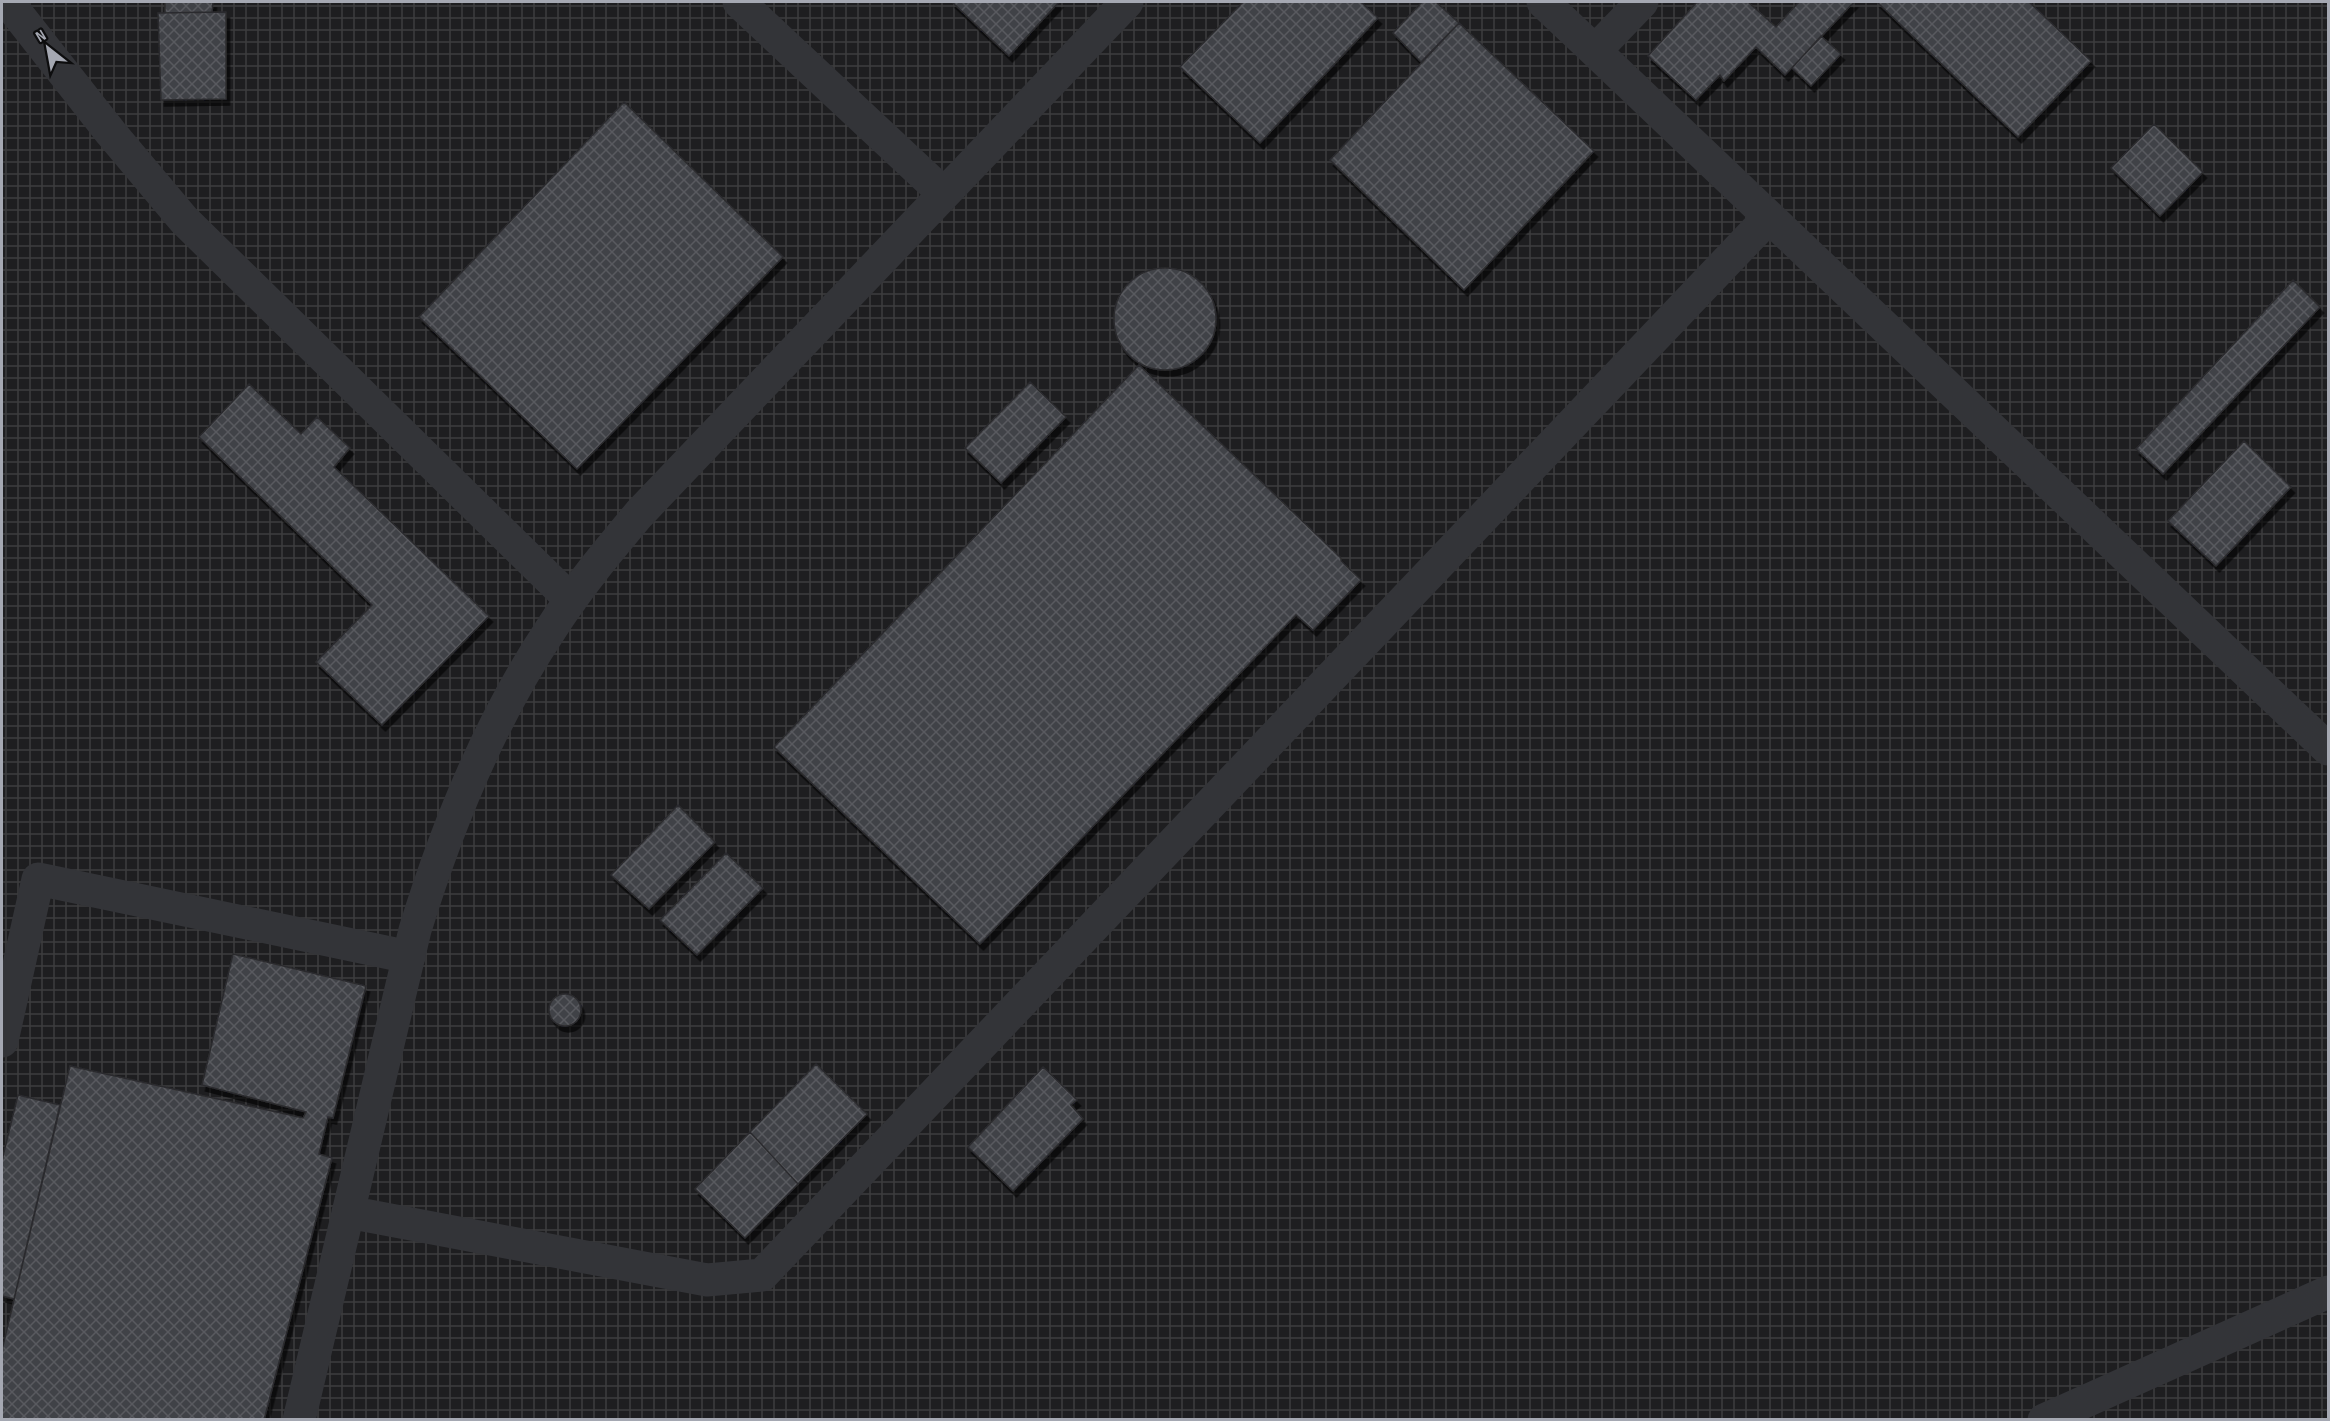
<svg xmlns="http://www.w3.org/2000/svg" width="2330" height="1421" font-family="'Sofia Sans Condensed',sans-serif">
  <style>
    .industrial { fill: url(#industrial-grid) }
    .building { fill: url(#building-cross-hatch); stroke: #2c2c2f; stroke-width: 1.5; filter: url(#shadow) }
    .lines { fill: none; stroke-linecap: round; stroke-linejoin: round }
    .minor { stroke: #333438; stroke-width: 33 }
  </style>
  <defs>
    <pattern id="industrial-grid" width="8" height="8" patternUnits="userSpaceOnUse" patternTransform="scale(1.5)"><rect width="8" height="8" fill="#1e1e20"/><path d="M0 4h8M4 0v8" fill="none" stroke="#3c3c3e"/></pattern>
    <pattern id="building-cross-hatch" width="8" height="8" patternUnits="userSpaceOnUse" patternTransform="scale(1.5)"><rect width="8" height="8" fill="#414246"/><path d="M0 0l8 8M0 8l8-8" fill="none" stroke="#595a5e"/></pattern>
    <filter id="shadow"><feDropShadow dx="3.5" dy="6" stdDeviation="0" flood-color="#0009"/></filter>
  </defs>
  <rect width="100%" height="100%" fill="#121213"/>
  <path class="industrial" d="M 2,2 L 2328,2 L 2328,1419 L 2,1419 Z"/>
  <path class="building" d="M 165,2 L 213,2 L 212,12 L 165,13 Z
    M 952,2 L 1059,2 L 1009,56 Z
    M 1243,2 L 1361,2 L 1378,18 L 1260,143 L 1180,67 Z
    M 1422,2 L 1436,2 L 1459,23 L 1421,62 L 1393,33 Z
    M 1697,2 L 1748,2 L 1776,27 L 1799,2 L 1854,2 L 1785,75 L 1756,47 L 1724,81 L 1720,75 L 1696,100 L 1648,56 Z
    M 1877,2 L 2029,2 L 2091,61 L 2018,137 Z
    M 226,12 L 226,99 L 161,100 L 158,13 Z
    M 1459,23 L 1594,151 L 1464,290 L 1330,160 Z
    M 1821,36 L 1841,54 L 1811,86 L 1792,68 Z
    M 624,102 L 783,257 L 577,469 L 419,317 Z
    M 2154,124 L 2203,172 L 2160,216 L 2111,168 Z
    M1114 319a51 51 0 1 1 102 0a51 51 0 1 1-102 0Z
    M 2293,280 L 2320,307 L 2163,474 L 2136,449 Z
    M 1139,365 L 1341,558 L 1341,561 L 1361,580 L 1313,630 L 1296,615 L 980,944 L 774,747 Z
    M 1030,382 L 1066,417 L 1001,483 L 965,448 Z
    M 249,384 L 301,434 L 317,417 L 350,448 L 334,467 L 489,616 L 382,725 L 316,662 L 372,605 L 199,437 Z
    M 2244,441 L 2291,487 L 2216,566 L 2168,521 Z
    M 678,805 L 715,842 L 649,909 L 611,875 Z
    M 726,853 L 763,888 L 697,955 L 660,920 Z
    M 233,954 L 366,986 L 333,1118 L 328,1117 L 319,1154 L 332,1158 L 264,1420 L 2,1420 L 2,1350 L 70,1066 L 303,1118 L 306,1112 L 202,1085 Z
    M549 1010a16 16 0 1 1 32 0a16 16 0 1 1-32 0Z
    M 816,1064 L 867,1114 L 798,1184 L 750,1132 Z
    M 1043,1067 L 1077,1100 L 1071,1105 L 1083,1119 L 1013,1191 L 968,1147 Z
    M 18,1095 L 60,1105 L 14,1299 L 2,1296 L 2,1160 Z
    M 750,1132 L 798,1184 L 745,1238 L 695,1189 Z"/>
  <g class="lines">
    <path class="minor" d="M 8,2 L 111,133 L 184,220 L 571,600
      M 739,2 L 943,193
      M 1543,2 L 1595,51 L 1642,2
      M 1595,51 L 2328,749
      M 2,1041 L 38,879 L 409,957
      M 348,1212 L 707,1280 L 762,1275 L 1769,217
      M 299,1420 L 415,930 C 447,826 490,720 551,629 C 577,588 608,551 639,514 L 1127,2
      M 2044,1420 L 2328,1292"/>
  </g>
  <rect width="2330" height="1421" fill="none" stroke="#a5a8b2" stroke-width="6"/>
  <g transform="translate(48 48) rotate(329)" stroke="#0d0d0e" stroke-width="4.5" paint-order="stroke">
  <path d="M0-4.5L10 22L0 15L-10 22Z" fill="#a5a8b2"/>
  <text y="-9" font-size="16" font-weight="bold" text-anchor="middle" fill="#a5a8b2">N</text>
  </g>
</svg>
